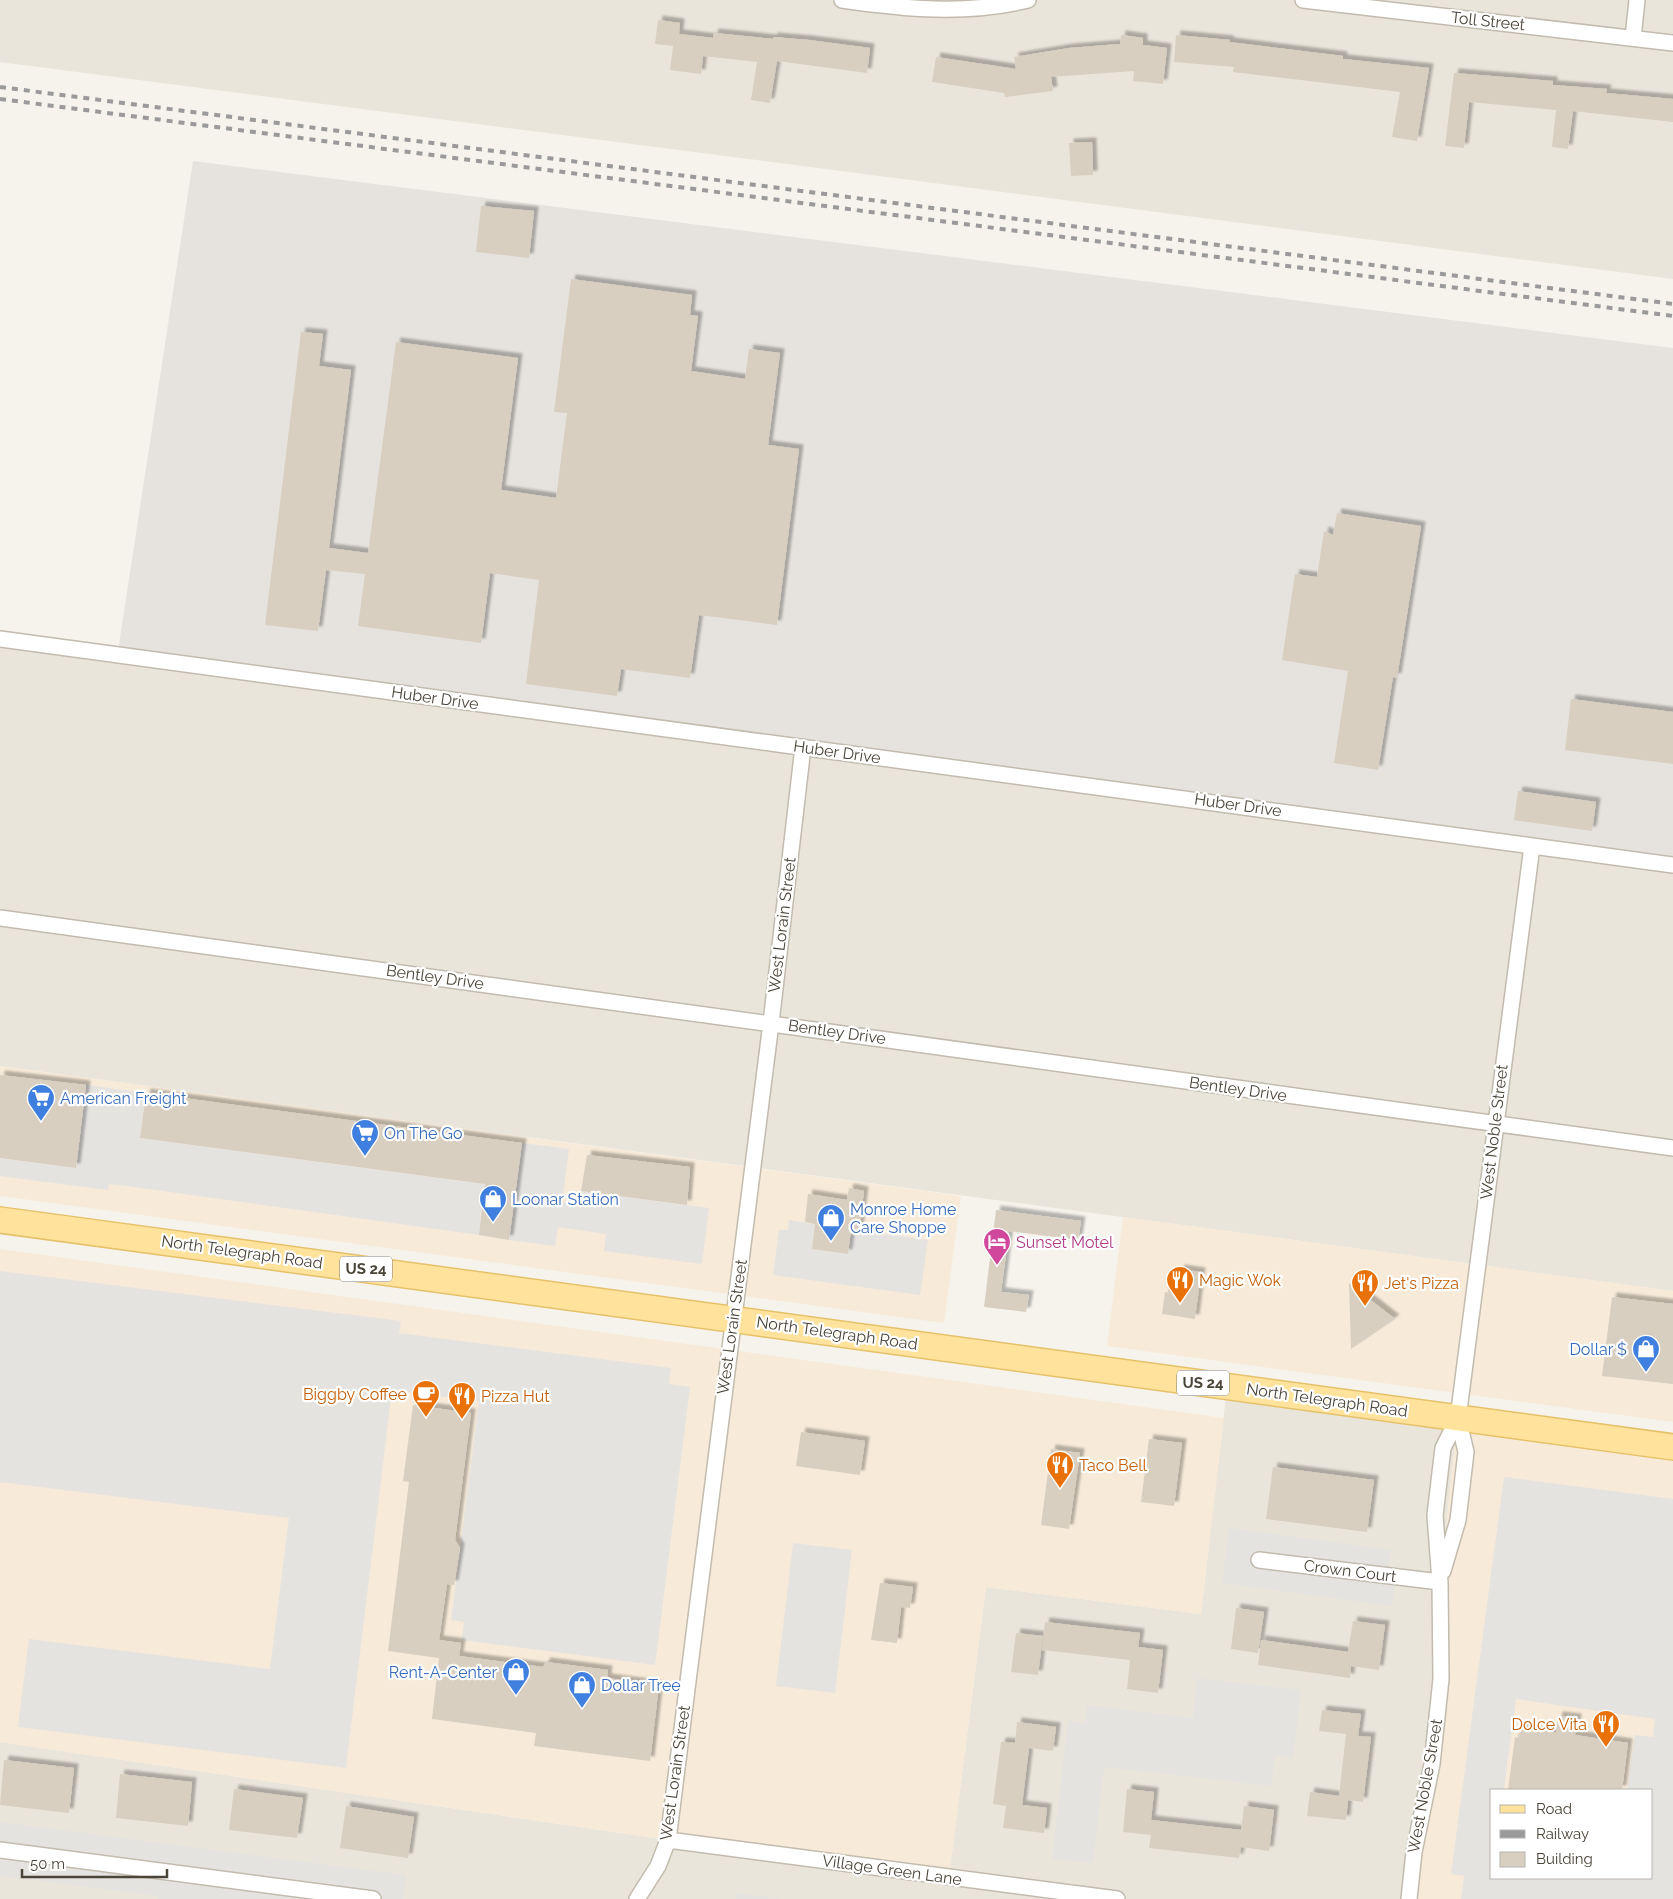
<svg xmlns="http://www.w3.org/2000/svg" width="1673" height="1899" font-family="Raleway,sans-serif">
  <style>
    .residential { fill: #eae5da }
    .commercial { fill: #f7ead8; fill-rule: evenodd }
    .industrial { fill: #e6e2dd }
    .parking { fill: #e5e3e0; fill-rule: evenodd }
    .building { fill: #d8cfc1; filter: url(#shadow) }
    .lines { fill: none; stroke-linecap: round; stroke-linejoin: round }
    .street-casing { stroke: #c2bbae; stroke-width: 18 }
    .primary-casing { stroke: #e6c16a; stroke-width: 28 }
    .street { stroke: #fff; stroke-width: 15 }
    .primary { stroke: #ffe39c; stroke-width: 25 }
    .rail { stroke: #9a9a9a; stroke-width: 4; stroke-dasharray: 6 6; stroke-linecap: butt }
    .labels { text-anchor: middle; dominant-baseline: central; stroke-width: 4.5; stroke-linejoin: round; paint-order: stroke }
    .shield { fill: #fff; stroke: #817c74; stroke-width: 1 }
    .shield-label { font-size: 15px; font-weight: bold; fill: #4b4439 }
    .street-label { font-size: 16px; fill: #4b4439; stroke: #fff }
    .shop-label { font-size: 16px; fill: #366cbe; stroke: #fff; text-anchor: start }
    .hotel-label { font-size: 16px; fill: #b23c85; stroke: #fff; text-anchor: start }
    .food-label { font-size: 16px; fill: #c56008; stroke: #fff; text-anchor: start }
  </style>
  <defs>
    <filter id="shadow"><feDropShadow dx="4.5" dy="-4.5" stdDeviation="1" flood-color="#0004"/></filter>
  </defs>
  <rect width="100%" height="100%" fill="#f6f3ec"/>
  <path class="residential" d="M 0,0 L 1673,0 L 1673,279 L 0,62 Z
    M 0,636 L 1673,864 L 1673,1291 L 0,1066 Z
    M 1227,1387 L 1458,1418 L 1440,1582 L 1441,1679 L 1409,1899 L 0,1899 L 0,1742 L 669,1840 L 949,1876 L 986,1587 L 1201,1614 Z"/>
  <path class="commercial" d="M 0,1066 L 961,1196 L 944,1323 L 0,1196 Z
    M 1123,1217 L 1673,1291 L 1673,1422 L 1107,1346 Z
    M 0,1249 L 1224,1418 L 1201,1614 L 986,1587 L 949,1876 L 669,1840 L 0,1742 Z
    M 1458,1418 L 1673,1447 L 1673,1899 L 1409,1899 L 1432,1764 L 1440,1582 ZM 1492,1790 L 1652,1790 L 1652,1878 L 1492,1878 Z"/>
  <path class="industrial" d="M 193,161 L 1673,348 L 1673,865 L 118,651 Z"/>
  <path class="parking" d="M 86,1085 L 146,1093 L 140,1138 L 485,1184 L 479,1235 L 127,1186 L 109,1184 L 108,1190 L 0,1176 L 0,1158 L 76,1168 Z
    M 522,1143 L 569,1149 L 562,1202 L 580,1204 L 581,1191 L 709,1208 L 702,1264 L 604,1251 L 606,1234 L 558,1227 L 555,1246 L 509,1240 Z
    M 789,1220 L 815,1224 L 812,1249 L 848,1254 L 851,1229 L 928,1240 L 920,1295 L 773,1275 L 779,1230 L 788,1230 Z
    M 0,1271 L 401,1321 L 399,1333 L 671,1368 L 669,1384 L 690,1387 L 655,1665 L 462,1640 L 464,1622 L 451,1620 L 479,1401 L 392,1390 L 346,1768 L 18,1727 L 29,1639 L 270,1669 L 289,1518 L 0,1482 Z
    M 1504,1477 L 1673,1499 L 1673,1899 L 1461,1899 L 1464,1876 L 1451,1874 ZM 1516,1699 L 1655,1719 L 1653,1737 L 1635,1735 L 1627,1790 L 1652,1790 L 1652,1878 L 1492,1878 L 1492,1790 L 1504,1790 Z
    M 1229,1528 L 1391,1550 L 1389,1566 L 1397,1567 L 1392,1606 L 1222,1583 Z
    M 793,1543 L 852,1550 L 835,1693 L 776,1686 Z
    M 1197,1678 L 1301,1690 L 1293,1758 L 1275,1756 L 1271,1786 L 1104,1767 L 1093,1863 L 1052,1859 L 1068,1721 L 1085,1723 L 1087,1705 L 1193,1718 Z
    M 0,1822 L 406,1875 L 403,1899 L 158,1899 L 158,1896 L 0,1876 Z
    M 736,1893 L 783,1899 L 736,1899 Z"/>
  <path class="building" d="M 658,20 L 680,23 L 679,34 L 713,38 L 714,33 L 773,39 L 773,37 L 809,40 L 870,48 L 867,73 L 777,61 L 770,103 L 751,100 L 757,62 L 703,56 L 701,74 L 670,70 L 673,46 L 655,44 Z
    M 1121,35 L 1143,38 L 1143,45 L 1167,48 L 1163,84 L 1133,81 L 1134,71 L 1051,77 L 1053,91 L 1005,97 L 1004,93 L 932,82 L 936,57 L 1016,69 L 1014,57 L 1069,48 L 1120,44 Z
    M 1176,35 L 1230,40 L 1229,42 L 1343,56 L 1343,59 L 1429,68 L 1417,141 L 1392,137 L 1400,92 L 1233,72 L 1234,67 L 1174,62 Z
    M 1454,73 L 1553,81 L 1553,85 L 1607,89 L 1606,93 L 1673,99 L 1673,122 L 1573,111 L 1568,149 L 1552,147 L 1556,110 L 1469,102 L 1464,148 L 1445,146 Z
    M 1092,142 L 1093,175 L 1071,176 L 1069,143 Z
    M 481,206 L 534,211 L 529,258 L 476,252 Z
    M 571,279 L 692,295 L 690,315 L 698,316 L 691,371 L 745,379 L 749,349 L 780,353 L 768,445 L 799,449 L 777,625 L 699,615 L 690,678 L 621,669 L 617,696 L 526,684 L 539,580 L 490,573 L 481,643 L 358,626 L 365,574 L 326,570 L 318,631 L 265,625 L 301,332 L 323,334 L 319,366 L 351,370 L 329,548 L 368,553 L 396,342 L 518,358 L 501,490 L 556,498 L 567,413 L 554,412 Z
    M 1337,513 L 1421,526 L 1397,678 L 1393,677 L 1378,770 L 1334,763 L 1348,671 L 1282,660 L 1295,574 L 1317,577 L 1324,531 L 1333,535 Z
    M 1571,699 L 1673,712 L 1673,764 L 1565,750 Z
    M 1518,791 L 1596,802 L 1592,831 L 1514,820 Z
    M 0,1075 L 86,1085 L 76,1168 L 0,1158 Z
    M 146,1093 L 522,1143 L 509,1240 L 479,1235 L 485,1184 L 140,1138 Z
    M 587,1155 L 690,1167 L 687,1205 L 581,1191 Z
    M 849,1188 L 864,1191 L 859,1230 L 851,1229 L 848,1254 L 812,1249 L 815,1224 L 805,1222 L 808,1194 L 847,1200 Z
    M 996,1210 L 1081,1221 L 1078,1240 L 1009,1231 L 1001,1292 L 1029,1295 L 1026,1312 L 984,1307 Z
    M 1180,1269 L 1201,1272 L 1195,1319 L 1162,1314 L 1165,1292 L 1177,1294 Z
    M 1349,1283 L 1395,1319 L 1351,1349 Z
    M 1612,1297 L 1673,1304 L 1673,1384 L 1602,1376 Z
    M 413,1405 L 471,1413 L 455,1540 L 460,1548 L 454,1585 L 447,1584 L 439,1640 L 461,1643 L 459,1656 L 543,1667 L 546,1662 L 608,1670 L 607,1678 L 659,1685 L 650,1761 L 534,1746 L 536,1733 L 432,1719 L 439,1658 L 388,1651 L 409,1482 L 403,1481 Z
    M 801,1432 L 865,1441 L 860,1475 L 796,1466 Z
    M 1149,1439 L 1182,1443 L 1174,1506 L 1141,1502 Z
    M 1051,1449 L 1080,1453 L 1069,1529 L 1041,1525 Z
    M 1273,1467 L 1374,1480 L 1367,1532 L 1266,1519 Z
    M 880,1583 L 913,1587 L 910,1608 L 901,1607 L 897,1643 L 871,1640 Z
    M 1236,1608 L 1264,1612 L 1258,1653 L 1231,1649 Z
    M 1353,1621 L 1385,1625 L 1379,1670 L 1351,1666 L 1350,1678 L 1258,1665 L 1261,1640 L 1348,1652 Z
    M 1045,1622 L 1140,1633 L 1138,1647 L 1163,1650 L 1158,1693 L 1127,1689 L 1130,1660 L 1042,1650 Z
    M 1016,1633 L 1043,1636 L 1038,1675 L 1011,1672 Z
    M 1322,1710 L 1361,1714 L 1358,1736 L 1371,1737 L 1363,1802 L 1348,1800 L 1346,1820 L 1307,1816 L 1310,1792 L 1339,1796 L 1346,1734 L 1319,1731 Z
    M 1558,1716 L 1577,1718 L 1575,1735 L 1628,1743 L 1622,1790 L 1508,1790 L 1515,1737 L 1519,1738 L 1521,1728 L 1556,1733 Z
    M 1017,1722 L 1056,1727 L 1053,1751 L 1029,1748 L 1022,1805 L 1047,1808 L 1044,1833 L 1003,1828 L 1006,1806 L 993,1804 L 1001,1742 L 1015,1743 Z
    M 4,1760 L 74,1768 L 69,1813 L 0,1805 Z
    M 120,1774 L 192,1782 L 188,1826 L 116,1818 Z
    M 234,1789 L 303,1798 L 297,1838 L 229,1830 Z
    M 1127,1789 L 1154,1792 L 1151,1820 L 1241,1830 L 1244,1806 L 1274,1810 L 1269,1851 L 1241,1847 L 1239,1858 L 1149,1848 L 1151,1835 L 1123,1832 Z
    M 346,1806 L 414,1817 L 408,1858 L 340,1848 Z"/>
  <g class="lines">
    <defs>
      <path id="street" d="M 842,0 C 905,9 966,15 1028,0
        M 1303,0 L 1673,43
        M 1633,38 L 1637,0
        M 0,639 L 1673,865
        M 0,918 L 1673,1148
        M 1259,1560 L 1440,1582
        M 1443,1571 L 1458,1520 L 1466,1452 L 1458,1418
        M 668,1840 L 1117,1899
        M 0,1850 L 373,1899
        M 637,1899 L 658,1866 L 668,1840 L 771,1023 L 803,747
        M 1409,1899 L 1414,1852 L 1432,1764 L 1441,1679 L 1440,1582 L 1435,1515 L 1443,1448 L 1458,1418 L 1532,846"/>
      <path id="primary" d="M 0,1220 L 1673,1447"/>
    </defs>
    <use href="#street" class="street-casing"/>
    <use href="#primary" class="primary-casing"/>
    <use href="#street" class="street"/>
    <use href="#primary" class="primary"/>
    <path class="rail" d="M 0,87 L 1673,304
      M 0,99 L 1673,316"/>
  </g>
  <defs>
    <symbol id="supermarket-pin" viewBox="-11 -11 22 30"><path d="M0 17L-7.5 6A9.5 9.5 0 1 1 7.5 6Z" fill="#3f7fe0" stroke="#fff"/><path d="M-6-5.5h2.5l.6 2H6L4.5 2H-2.5L-4.4-4H-6ZM-1.5 3.2a1.3 1.3 0 1 0 .1 0ZM3 3.2a1.3 1.3 0 1 0 .1 0Z" fill="#fff"/></symbol>
    <symbol id="shop-pin" viewBox="-11 -11 22 30"><path d="M0 17L-7.5 6A9.5 9.5 0 1 1 7.5 6Z" fill="#3f7fe0" stroke="#fff"/><path d="M-5-2.5h2.3a2.7 3.5 0 0 1 5.4 0H5L5.5 6h-11ZM-1.5-2.5h3a1.5 2.3 0 0 0-3 0Z" fill="#fff"/></symbol>
    <symbol id="hotel-pin" viewBox="-11 -11 22 30"><path d="M0 17L-7.5 6A9.5 9.5 0 1 1 7.5 6Z" fill="#d1479c" stroke="#fff"/><path d="M-6-4.5h1.5V1H6V5H4.5V3h-9V5H-6ZM-4 0a1.8 1.8 0 1 1 3.6 0ZM.5 0V-2.5h3Q6-2.5 6 0Z" fill="#fff"/></symbol>
    <symbol id="restaurant-pin" viewBox="-11 -11 22 30"><path d="M0 17L-7.5 6A9.5 9.5 0 1 1 7.5 6Z" fill="#e8710a" stroke="#fff"/><path d="M-5-6h1v4h1v-4h1v4h1v-4h1v5L-1.5 .5V6h-2V.5L-5-1ZM5-6V6H3V1.5H1.5Q1.5-4 5-6Z" fill="#fff"/></symbol>
    <symbol id="cafe-pin" viewBox="-11 -11 22 30"><path d="M0 17L-7.5 6A9.5 9.5 0 1 1 7.5 6Z" fill="#e8710a" stroke="#fff"/><path d="M-5.5-4.5H6V0H3Q3 3.5 0 3.5H-2.5Q-5.5 3.5-5.5 0ZM3-3.2v2h1.7v-2ZM-6 4.5H4V6H-6Z" fill="#fff"/></symbol>
  </defs>
  <g fill-rule="evenodd">
    <use href="#supermarket-pin" x="25" y="1082" width="32" height="43"/>
    <use href="#supermarket-pin" x="349" y="1117" width="32" height="43"/>
    <use href="#shop-pin" x="477" y="1183" width="32" height="43"/>
    <use href="#shop-pin" x="815" y="1202" width="32" height="43"/>
    <use href="#hotel-pin" x="981" y="1226" width="32" height="43"/>
    <use href="#restaurant-pin" x="1164" y="1264" width="32" height="43"/>
    <use href="#restaurant-pin" x="1349" y="1267" width="32" height="43"/>
    <use href="#shop-pin" x="1630" y="1333" width="32" height="43"/>
    <use href="#cafe-pin" x="410" y="1378" width="32" height="43"/>
    <use href="#restaurant-pin" x="446" y="1380" width="32" height="43"/>
    <use href="#restaurant-pin" x="1044" y="1449" width="32" height="43"/>
    <use href="#shop-pin" x="500" y="1656" width="32" height="43"/>
    <use href="#shop-pin" x="566" y="1669" width="32" height="43"/>
    <use href="#restaurant-pin" x="1590" y="1708" width="32" height="43"/>
  </g>
  <g class="labels">
    <g class="shield">
      <rect x="340" y="1256.5" width="52" height="25" rx="4"/>
      <rect x="1177" y="1370.5" width="52" height="25" rx="4"/>
    </g>
    <g class="shield-label">
      <text x="366" y="1269">US 24</text>
      <text x="1203" y="1383">US 24</text>
    </g>
    <g class="street-label">
      <text transform="translate(1488 21) rotate(6)">Toll Street</text>
      <text transform="translate(435 698) rotate(8)">Huber Drive</text>
      <text transform="translate(837 752) rotate(8)">Huber Drive</text>
      <text transform="translate(1238 805) rotate(8)">Huber Drive</text>
      <text transform="translate(782 925) rotate(-83)">West Lorain Street</text>
      <text transform="translate(435 977) rotate(8)">Bentley Drive</text>
      <text transform="translate(837 1032) rotate(8)">Bentley Drive</text>
      <text transform="translate(1238 1089) rotate(8)">Bentley Drive</text>
      <text transform="translate(1494 1132) rotate(-83)">West Noble Street</text>
      <text transform="translate(242 1252) rotate(8)">North Telegraph Road</text>
      <text transform="translate(732 1327) rotate(-82)">West Lorain Street</text>
      <text transform="translate(837 1333) rotate(8)">North Telegraph Road</text>
      <text transform="translate(1327 1400) rotate(8)">North Telegraph Road</text>
      <text transform="translate(1350 1571) rotate(7)">Crown Court</text>
      <text transform="translate(675 1773) rotate(-82)">West Lorain Street</text>
      <text transform="translate(1425 1786) rotate(-80)">West Noble Street</text>
      <text transform="translate(892 1870) rotate(8)">Village Green Lane</text>
    </g>
    <g class="shop-label">
      <text x="60" y="1098">American Freight</text>
      <text x="384" y="1133">On The Go</text>
      <text x="512" y="1199">Loonar Station</text>
      <text x="850" y="1209">Monroe Home<tspan x="850" dy="18">Care Shoppe</tspan></text>
      <text x="1627" y="1349" text-anchor="end">Dollar $</text>
      <text x="497" y="1672" text-anchor="end">Rent-A-Center</text>
      <text x="601" y="1685">Dollar Tree</text>
    </g>
    <g class="hotel-label">
      <text x="1016" y="1242">Sunset Motel</text>
    </g>
    <g class="food-label">
      <text x="1199" y="1280">Magic Wok</text>
      <text x="1384" y="1283">Jet's Pizza</text>
      <text x="407" y="1394" text-anchor="end">Biggby Coffee</text>
      <text x="481" y="1396">Pizza Hut</text>
      <text x="1079" y="1465">Taco Bell</text>
      <text x="1587" y="1724" text-anchor="end">Dolce Vita</text>
    </g>
  </g>
  <rect x="1490" y="1789" width="162" height="90" fill="#ffffff" stroke="#b7b4b0"/>
  <rect x="1500" y="1805" width="25" height="8" fill="#ffe39c" stroke="#b7b4b0"/>
  <text x="1536" y="1814" font-size="15" fill="#4b4439">Road</text>
  <rect x="1500" y="1830" width="25" height="8" fill="#9a9a9a" stroke="#b7b4b0"/>
  <text x="1536" y="1839" font-size="15" fill="#4b4439">Railway</text>
  <rect x="1500" y="1852" width="25" height="15" fill="#d8cfc1" stroke="#b7b4b0"/>
  <text x="1536" y="1864" font-size="15" fill="#4b4439">Building</text>
  <path d="M22 1869v8h145v-8" fill="none" stroke="#4b4439" stroke-width="2.5"/>
  <text x="30" y="1869" font-size="15" fill="#4b4439" stroke="#ffffff" stroke-width="4" paint-order="stroke">50 m</text>
</svg>
